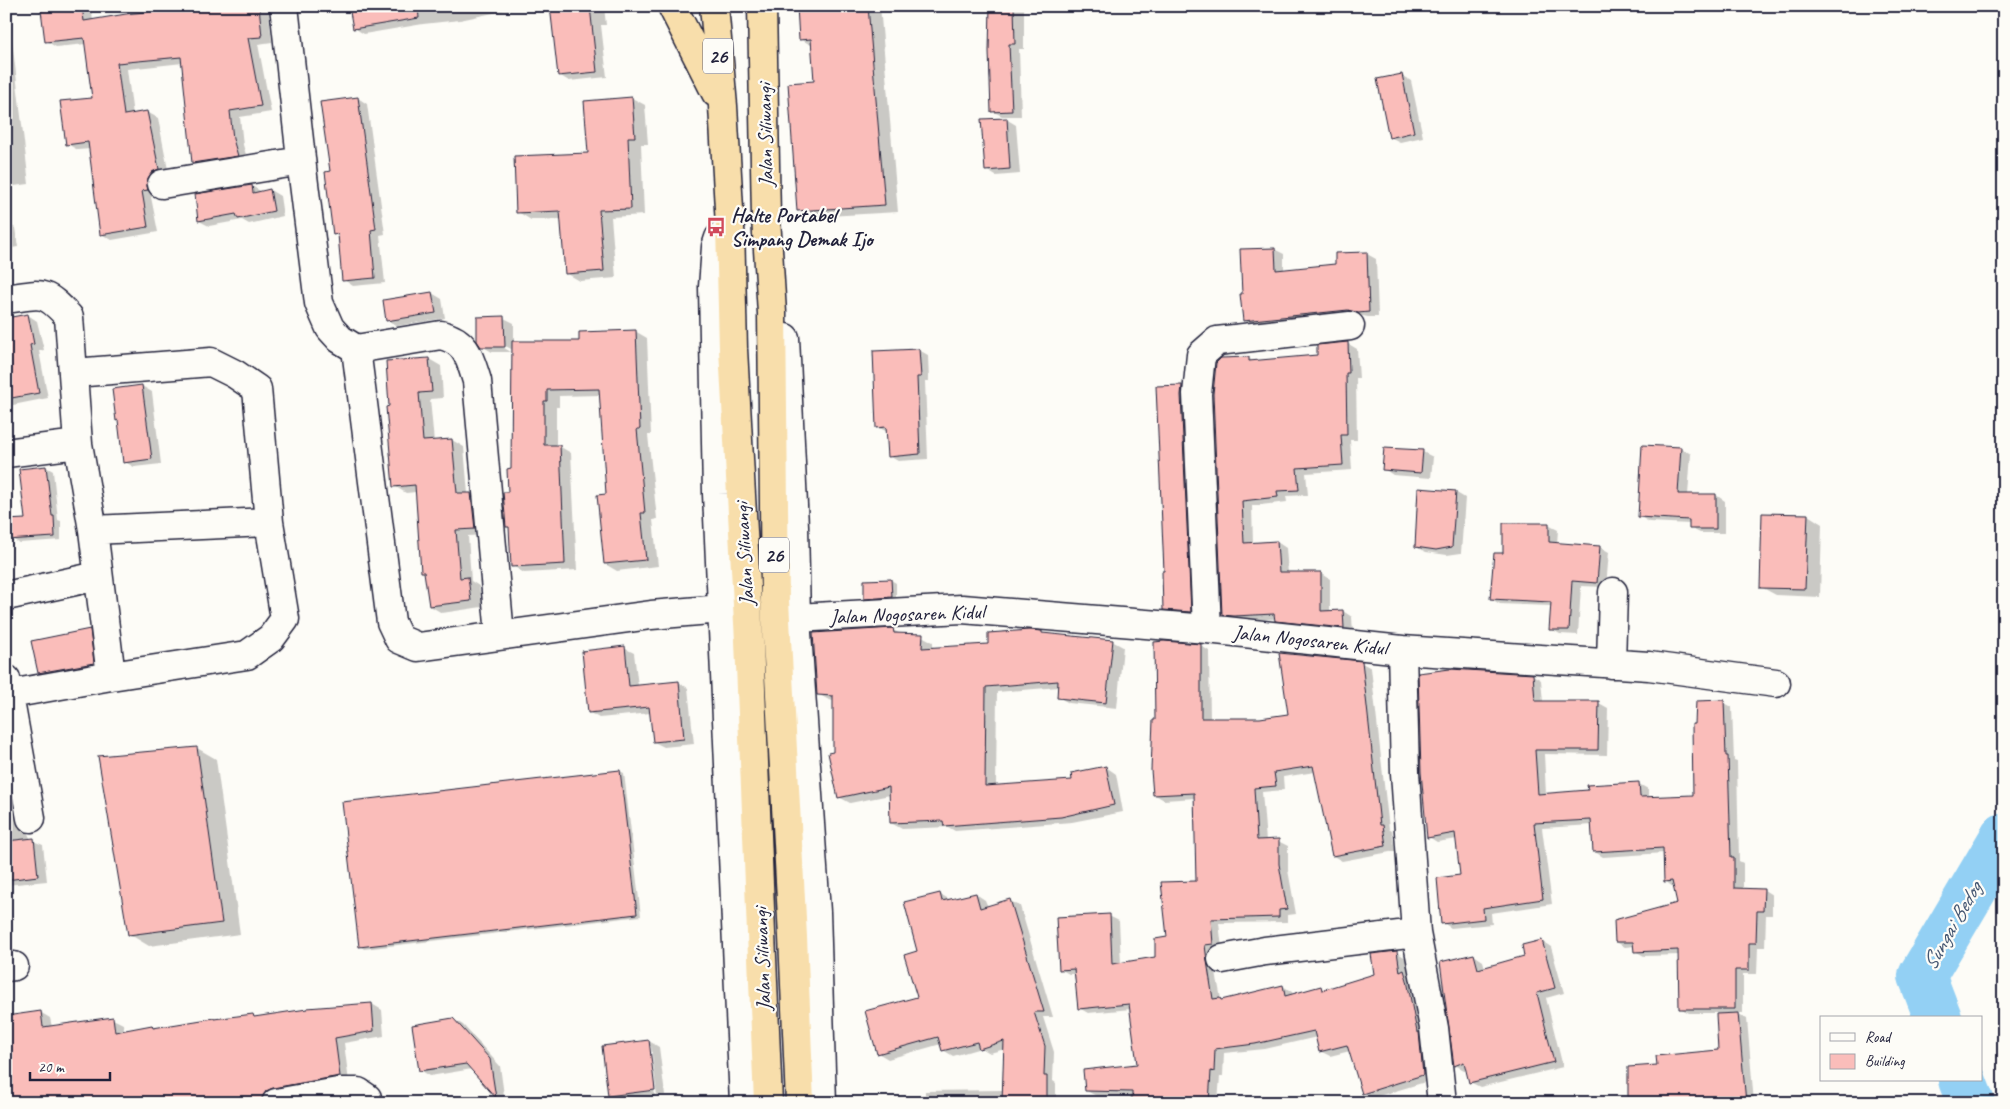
<svg xmlns="http://www.w3.org/2000/svg" width="2010" height="1109" font-family="Caveat,sans-serif">
  <style>
    .shadow { fill: #0003 }
    .lines { fill: none; stroke-linecap: round; stroke-linejoin: round }
    .river { stroke: #93d0f4; stroke-width: 48 }
    .building { fill: #fabdba; stroke: #22223b }
    .minor-casing { stroke: #22223b; stroke-width: 31 }
    .highway-casing { stroke: #22223b; stroke-width: 31 }
    .minor { stroke: #fdfcf7; stroke-width: 28 }
    .highway { stroke: #f8deab; stroke-width: 28 }
    .labels { text-anchor: middle; dominant-baseline: central; stroke-width: 4.5; stroke-linejoin: round; paint-order: stroke }
    .shield { fill: #fdfcf7; stroke: #646373; stroke-width: 1 }
    .shield-label { font-size: 20px; font-weight: bold; fill: #22223b }
    .street-label { font-size: 21px; fill: #22223b; stroke: #fdfcf7 }
    .poi-label { font-size: 21px; font-weight: bold; fill: #22223b; stroke: #fdfcf7; text-anchor: start }
    .water-label { font-size: 22px; font-style: italic; fill: #445672; stroke: #fdfcf7 }
  </style>
  <rect width="100%" height="100%" fill="#fdfcf7"/>
  <filter id="ink" filterUnits="userSpaceOnUse"><feTurbulence type="fractalNoise" baseFrequency=".02" numOctaves="2"/><feDisplacementMap in="SourceGraphic" scale="10" xChannelSelector="R" yChannelSelector="G"/><feConvolveMatrix kernelMatrix="1 2 1 2 8 2 1 2 1" color-interpolation-filters="sRGB"/></filter>
  <g filter="url(#ink)">
    <path class="shadow" d="M 214,6 L 268,6 L 272,42 L 258,44 L 271,112 L 240,117 L 243,145 L 248,161 L 203,168 L 193,162 L 183,63 L 127,69 L 133,115 L 147,112 L 158,118 L 169,175 L 158,196 L 151,197 L 158,232 L 112,240 L 101,234 L 90,149 L 78,150 L 67,144 L 93,99 L 86,44 L 56,47 L 46,41 L 82,7 L 92,13 L 93,21 Z
      M 351,6 L 522,6 L 522,7 L 460,20 L 423,24 L 364,34 L 354,28 Z
      M 558,6 L 604,6 L 606,25 L 601,25 L 607,77 L 569,81 L 559,75 Z
      M 798,6 L 880,6 L 898,212 L 811,217 L 798,210 L 815,83 L 813,46 L 800,39 Z
      M 991,6 L 1024,6 L 1024,49 L 1019,49 L 1021,116 L 1002,116 L 992,111 Z
      M 6,37 L 12,40 L 29,184 L 6,187 Z
      M 1401,75 L 1411,81 L 1423,137 L 1400,142 L 1390,137 Z
      M 358,98 L 367,104 L 385,234 L 380,235 L 385,283 L 353,286 L 344,280 L 339,237 L 334,234 L 332,173 Z
      M 632,98 L 645,105 L 648,144 L 641,144 L 644,215 L 611,217 L 616,278 L 580,281 L 566,273 L 562,219 L 531,220 L 518,212 L 589,154 Z
      M 1006,119 L 1016,125 L 1020,174 L 996,176 L 986,170 Z
      M 252,186 L 262,192 L 270,190 L 280,196 L 283,216 L 249,224 L 242,220 L 209,226 L 199,221 Z
      M 11,225 L 15,228 L 18,247 L 6,249 L 6,226 Z
      M 1274,249 L 1284,254 L 1284,271 L 1337,266 L 1336,254 L 1367,254 L 1376,259 L 1378,317 L 1368,317 L 1358,315 L 1253,325 L 1244,320 Z
      M 432,293 L 442,299 L 445,318 L 397,326 L 387,320 Z
      M 28,315 L 37,321 L 44,350 L 39,351 L 48,398 L 13,405 L 6,401 L 6,319 Z
      M 504,318 L 514,323 L 514,343 L 580,342 L 635,331 L 647,338 L 651,435 L 648,435 L 657,519 L 653,520 L 658,566 L 617,571 L 605,564 L 607,495 L 601,395 L 559,396 L 559,407 L 556,407 L 556,446 L 559,446 L 571,453 L 577,570 L 524,573 L 513,566 L 511,529 L 507,527 L 512,470 L 513,350 L 500,343 L 499,345 L 511,352 L 492,352 L 482,346 Z
      M 1347,343 L 1357,349 L 1359,378 L 1356,378 L 1357,440 L 1350,440 L 1352,470 L 1306,473 L 1308,495 L 1286,496 L 1287,502 L 1252,506 L 1253,544 L 1277,542 L 1286,548 L 1288,573 L 1321,573 L 1330,579 L 1330,612 L 1343,611 L 1352,617 L 1353,633 L 1286,625 L 1276,619 L 1233,620 L 1223,614 L 1248,358 L 1254,362 L 1319,356 Z
      M 919,350 L 928,355 L 929,381 L 925,381 L 928,459 L 898,461 L 889,456 L 888,432 L 877,427 L 874,353 Z
      M 429,359 L 441,366 L 443,398 L 430,399 L 434,442 L 452,440 L 464,447 L 468,494 L 471,494 L 483,501 L 486,535 L 468,536 L 471,581 L 479,586 L 482,607 L 442,613 L 430,606 L 426,573 L 422,571 L 416,492 L 406,493 L 394,486 L 388,408 Z
      M 142,386 L 152,392 L 161,464 L 134,467 L 125,462 L 120,422 L 117,420 Z
      M 1182,386 L 1195,394 L 1204,619 L 1178,617 L 1164,609 L 1165,572 L 1157,387 Z
      M 1681,448 L 1691,454 L 1688,495 L 1716,495 L 1725,501 L 1725,533 L 1700,533 L 1690,528 L 1690,524 L 1649,522 L 1639,516 Z
      M 1423,452 L 1433,457 L 1431,478 L 1393,475 L 1384,469 Z
      M 46,467 L 53,471 L 58,520 L 61,521 L 61,540 L 19,543 L 12,539 L 26,520 Z
      M 1455,492 L 1465,498 L 1461,553 L 1447,555 L 1426,552 L 1416,547 Z
      M 1808,515 L 1822,524 L 1820,597 L 1776,595 L 1761,587 Z
      M 1548,525 L 1558,530 L 1557,544 L 1600,547 L 1609,552 L 1606,587 L 1581,586 L 1578,635 L 1560,634 L 1551,629 L 1552,606 L 1500,604 L 1491,599 L 1504,555 Z
      M 891,580 L 896,583 L 896,599 L 870,601 L 866,598 Z
      M 893,630 L 902,635 L 922,636 L 933,642 L 933,648 L 990,645 L 1041,632 L 1046,635 L 1112,641 L 1123,647 L 1117,708 L 1069,703 L 1058,697 L 1059,687 L 997,692 L 996,787 L 1073,781 L 1106,767 L 1116,774 L 1123,812 L 1072,822 L 955,831 L 948,827 L 902,829 L 891,823 L 890,795 L 850,803 L 839,797 L 834,753 L 834,701 L 829,700 L 818,694 Z
      M 89,631 L 99,636 L 103,668 L 49,678 L 39,672 Z
      M 1200,645 L 1209,651 L 1210,719 L 1260,720 L 1289,715 L 1362,663 L 1371,668 L 1389,829 L 1392,831 L 1395,851 L 1342,861 L 1333,856 L 1315,772 L 1283,777 L 1284,790 L 1262,792 L 1266,841 L 1278,841 L 1288,846 L 1288,870 L 1296,914 L 1288,915 L 1288,922 L 1219,923 L 1222,948 L 1215,967 L 1221,999 L 1223,1000 L 1283,986 L 1292,992 L 1293,996 L 1321,988 L 1325,990 L 1375,975 L 1396,952 L 1406,958 L 1408,974 L 1413,977 L 1432,1080 L 1372,1098 L 1363,1093 L 1350,1051 L 1330,1056 L 1320,1051 L 1317,1037 L 1265,1049 L 1224,1053 L 1223,1076 L 1220,1076 L 1218,1103 L 1130,1103 L 1130,1096 L 1096,1096 L 1087,1091 L 1139,1065 L 1131,1009 L 1088,1013 L 1079,1008 L 1076,974 L 1069,974 L 1060,969 L 1109,916 L 1119,921 L 1121,964 L 1156,958 L 1198,882 L 1195,798 L 1164,800 L 1154,794 L 1157,721 Z
      M 624,648 L 634,653 L 638,686 L 678,682 L 688,688 L 694,744 L 664,747 L 654,742 L 651,713 L 599,718 L 590,713 Z
      M 1533,675 L 1541,680 L 1543,702 L 1599,703 L 1608,708 L 1607,755 L 1544,754 L 1546,794 L 1589,791 L 1639,784 L 1648,789 L 1648,798 L 1695,796 L 1697,725 L 1723,702 L 1732,707 L 1734,761 L 1737,762 L 1739,861 L 1743,863 L 1743,890 L 1764,890 L 1772,895 L 1772,915 L 1766,915 L 1765,947 L 1758,947 L 1757,974 L 1743,974 L 1743,1013 L 1736,1013 L 1747,1019 L 1754,1103 L 1629,1103 L 1658,1066 L 1720,1051 L 1717,1013 L 1689,1013 L 1680,1008 L 1680,955 L 1644,956 L 1635,951 L 1635,946 L 1625,947 L 1616,942 L 1678,904 L 1673,887 L 1665,881 L 1664,853 L 1603,857 L 1595,852 L 1593,825 L 1542,828 L 1552,904 L 1491,913 L 1492,924 L 1451,928 L 1443,923 L 1461,876 L 1457,839 L 1437,842 L 1429,837 Z
      M 6,725 L 25,827 L 31,840 L 43,845 L 47,881 L 6,885 Z
      M 197,748 L 216,759 L 240,934 L 149,946 L 129,934 Z
      M 620,771 L 624,773 L 641,916 L 364,949 L 360,946 Z
      M 940,894 L 949,899 L 976,894 L 985,900 L 988,907 L 1010,901 L 1020,906 L 1053,1017 L 1043,1017 L 1054,1052 L 1053,1081 L 1056,1083 L 1056,1103 L 925,1103 L 925,1091 L 1003,1090 L 1005,1049 L 990,1053 L 981,1048 L 953,1056 L 943,1050 L 941,1044 L 888,1059 L 878,1053 L 918,998 L 918,952 Z
      M 1542,941 L 1551,947 L 1564,993 L 1546,998 L 1563,1067 L 1480,1087 L 1470,1082 L 1467,1069 L 1464,1070 L 1455,1065 L 1474,955 L 1483,961 L 1485,968 L 1526,957 Z
      M 372,1004 L 382,1010 L 384,1036 L 344,1043 L 349,1082 L 271,1103 L 6,1103 L 6,1017 L 40,1012 L 50,1018 L 52,1027 L 113,1019 L 123,1024 L 124,1032 L 152,1026 L 156,1029 L 253,1016 L 257,1018 Z
      M 453,1019 L 463,1025 L 500,1066 L 505,1102 L 497,1097 L 472,1069 L 430,1076 L 420,1070 Z
      M 649,1041 L 659,1047 L 665,1095 L 657,1096 L 651,1046 L 649,1046 L 655,1097 L 619,1101 L 609,1095 Z"/>
    <g class="lines">
      <path class="river" d="M 1938,1018 L 1922,976 L 2004,837
        M 1962,1080 L 1971,1103"/>
    </g>
    <path class="building" d="M 82,6 L 84,21 L 126,14 L 201,6 L 259,6 L 262,37 L 248,38 L 261,106 L 230,111 L 233,139 L 238,156 L 192,163 L 181,57 L 117,63 L 124,115 L 147,111 L 159,169 L 152,172 L 148,178 L 147,186 L 148,190 L 142,191 L 148,227 L 100,235 L 88,142 L 66,145 L 60,101 L 92,98 L 84,38 L 45,42 L 41,10 Z
      M 349,6 L 418,6 L 419,18 L 353,29 Z
      M 550,6 L 590,6 L 597,72 L 558,76 Z
      M 797,6 L 868,6 L 885,205 L 797,211 L 788,83 L 814,81 L 811,39 L 799,40 Z
      M 990,6 L 1014,6 L 1015,44 L 1009,44 L 1012,111 L 991,112 L 989,51 Z
      M 1402,74 L 1414,132 L 1389,138 L 1377,79 Z
      M 358,97 L 376,229 L 371,230 L 375,278 L 342,281 L 338,234 L 333,235 L 325,172 L 330,171 L 320,102 Z
      M 632,97 L 635,137 L 628,137 L 631,209 L 599,210 L 604,271 L 565,274 L 560,211 L 516,213 L 514,156 L 588,153 L 584,101 Z
      M 1007,118 L 1010,169 L 985,171 L 981,119 Z
      M 252,185 L 253,193 L 270,189 L 274,211 L 238,219 L 236,214 L 198,221 L 195,194 Z
      M 1275,248 L 1276,270 L 1335,264 L 1335,253 L 1367,252 L 1369,312 L 1358,313 L 1348,310 L 1243,321 L 1240,294 L 1242,294 L 1240,249 Z
      M 432,292 L 436,313 L 386,321 L 383,300 Z
      M 28,314 L 34,344 L 30,345 L 39,393 L 6,399 L 6,318 Z
      M 504,316 L 505,347 L 481,347 L 477,341 L 477,317 Z
      M 636,330 L 640,429 L 637,429 L 645,513 L 641,513 L 646,560 L 604,564 L 597,495 L 606,494 L 599,389 L 547,390 L 547,401 L 544,401 L 544,445 L 560,445 L 565,564 L 511,567 L 509,527 L 506,527 L 503,492 L 508,492 L 507,469 L 511,468 L 512,341 L 579,341 L 579,332 Z
      M 1348,342 L 1349,373 L 1346,373 L 1347,435 L 1341,435 L 1343,465 L 1297,468 L 1299,490 L 1277,491 L 1278,497 L 1242,501 L 1244,543 L 1277,541 L 1279,572 L 1321,572 L 1321,611 L 1343,610 L 1344,628 L 1275,621 L 1274,614 L 1234,616 L 1222,615 L 1213,394 L 1216,363 L 1221,358 L 1249,357 L 1249,361 L 1317,355 L 1317,345 Z
      M 919,349 L 921,377 L 917,377 L 920,454 L 888,457 L 886,427 L 876,428 L 873,351 Z
      M 429,358 L 432,392 L 419,393 L 423,441 L 452,439 L 457,493 L 471,493 L 475,529 L 456,530 L 460,578 L 468,577 L 471,601 L 429,606 L 424,572 L 421,572 L 415,485 L 393,487 L 386,407 L 389,406 L 386,361 Z
      M 142,385 L 152,459 L 123,463 L 118,420 L 116,421 L 112,389 Z
      M 1182,385 L 1181,395 L 1191,612 L 1163,610 L 1162,571 L 1164,571 L 1156,386 Z
      M 1642,445 L 1681,447 L 1678,494 L 1716,494 L 1716,529 L 1689,529 L 1689,520 L 1638,517 Z
      M 1384,448 L 1423,450 L 1421,473 L 1382,470 Z
      M 46,466 L 52,516 L 54,516 L 55,537 L 6,540 L 6,520 L 25,519 L 19,469 Z
      M 1418,488 L 1456,491 L 1452,547 L 1436,550 L 1415,547 Z
      M 1762,513 L 1808,514 L 1805,589 L 1760,588 Z
      M 1503,523 L 1549,523 L 1549,542 L 1600,546 L 1597,583 L 1572,581 L 1569,630 L 1549,630 L 1551,602 L 1490,599 L 1494,553 L 1503,553 Z
      M 891,579 L 892,597 L 864,599 L 864,580 Z
      M 893,628 L 894,633 L 923,634 L 922,648 L 988,644 L 988,633 L 1030,630 L 1042,631 L 1042,633 L 1113,640 L 1106,703 L 1057,698 L 1058,681 L 986,687 L 985,786 L 1072,780 L 1071,773 L 1106,766 L 1114,805 L 1061,817 L 944,826 L 943,821 L 890,823 L 889,787 L 838,798 L 828,753 L 833,752 L 833,696 L 817,695 L 813,633 Z
      M 90,629 L 94,663 L 38,673 L 31,641 Z
      M 1164,641 L 1201,644 L 1201,718 L 1260,718 L 1288,714 L 1279,653 L 1362,661 L 1380,825 L 1383,825 L 1386,846 L 1332,856 L 1313,766 L 1274,772 L 1276,786 L 1254,788 L 1257,840 L 1279,839 L 1279,864 L 1287,909 L 1279,910 L 1279,917 L 1211,919 L 1213,944 L 1205,945 L 1207,961 L 1213,999 L 1220,998 L 1221,1000 L 1283,985 L 1285,996 L 1321,986 L 1322,990 L 1374,974 L 1371,954 L 1397,951 L 1400,972 L 1404,970 L 1407,980 L 1417,1032 L 1419,1032 L 1423,1075 L 1362,1094 L 1347,1045 L 1319,1052 L 1314,1031 L 1255,1044 L 1215,1049 L 1214,1072 L 1211,1071 L 1209,1103 L 1132,1103 L 1132,1092 L 1085,1091 L 1083,1070 L 1137,1064 L 1129,1004 L 1078,1009 L 1074,969 L 1059,970 L 1056,917 L 1110,914 L 1112,964 L 1155,957 L 1155,939 L 1167,937 L 1161,882 L 1196,881 L 1194,793 L 1153,795 L 1151,770 L 1153,720 L 1155,720 L 1154,642 Z
      M 625,646 L 629,686 L 679,681 L 684,739 L 653,742 L 649,707 L 588,713 L 582,651 Z
      M 1450,669 L 1533,674 L 1535,701 L 1599,701 L 1598,750 L 1535,750 L 1538,794 L 1588,790 L 1587,785 L 1639,782 L 1640,797 L 1693,795 L 1692,724 L 1695,724 L 1696,701 L 1724,700 L 1726,756 L 1728,756 L 1731,857 L 1734,857 L 1734,888 L 1764,889 L 1763,911 L 1757,911 L 1756,943 L 1749,943 L 1749,970 L 1735,970 L 1735,1009 L 1679,1009 L 1678,950 L 1634,952 L 1633,942 L 1615,942 L 1614,920 L 1677,903 L 1672,881 L 1664,882 L 1663,848 L 1593,852 L 1591,820 L 1534,823 L 1543,899 L 1483,908 L 1484,919 L 1441,924 L 1437,878 L 1460,875 L 1455,833 L 1427,838 L 1421,772 L 1418,673 Z
      M 197,747 L 222,923 L 128,935 L 98,756 Z
      M 620,770 L 637,914 L 359,947 L 342,802 Z
      M 34,838 L 38,876 L 6,880 L 6,841 Z
      M 940,893 L 942,901 L 976,893 L 980,908 L 1010,899 L 1044,1012 L 1034,1012 L 1045,1046 L 1044,1076 L 1047,1076 L 1047,1103 L 1002,1103 L 1004,1041 L 979,1049 L 977,1042 L 942,1051 L 938,1037 L 877,1054 L 865,1011 L 917,997 L 904,955 L 917,951 L 904,902 Z
      M 1542,940 L 1555,988 L 1537,993 L 1554,1062 L 1469,1083 L 1464,1062 L 1454,1066 L 1440,962 L 1474,954 L 1478,969 L 1524,956 L 1522,945 Z
      M 372,1003 L 374,1031 L 335,1038 L 340,1076 L 273,1088 L 266,1091 L 261,1101 L 12,1103 L 6,1050 L 6,1016 L 41,1011 L 43,1027 L 113,1017 L 115,1032 L 152,1025 L 153,1028 L 214,1018 L 214,1019 L 253,1014 L 254,1017 L 307,1009 L 307,1008 Z
      M 1738,1013 L 1746,1103 L 1628,1103 L 1628,1067 L 1657,1065 L 1656,1056 L 1718,1050 L 1716,1014 Z
      M 453,1018 L 490,1059 L 496,1098 L 466,1064 L 419,1071 L 412,1025 Z
      M 649,1040 L 655,1090 L 608,1096 L 602,1046 Z"/>
    <g class="lines">
      <defs>
        <path id="minor" d="M 284,6 L 303,176 L 319,303 L 330,328 L 340,339 L 356,349 L 441,335 C 467,341 470,359 477,381 L 500,635
          M 162,184 L 301,161
          M 730,226 L 719,238 L 716,247 L 713,287 L 717,494 L 744,1103
          M 6,299 C 42,294 43,289 69,317 L 78,444 L 93,530 L 111,676
          M 785,338 L 794,526 L 796,618 L 816,912 L 822,1103
          M 356,349 L 391,622 L 399,639 L 418,647 L 651,615 L 722,609
          M 6,453 L 78,444
          M 93,530 L 269,522
          M 6,596 L 98,576
          M 796,618 L 962,609 L 1207,629 L 1402,650 L 1405,773 L 1416,933 L 1434,1028 L 1442,1103
          M 1207,629 L 1197,394 L 1201,355 L 1217,341 L 1350,326
          M 1402,650 L 1649,666 L 1776,683
          M 1611,664 L 1613,592
          M 6,679 L 31,818
          M 10,694 L 111,676 L 247,655 L 271,638 L 285,619 L 269,522 L 257,389 L 235,374 L 211,362 L 74,373
          M 1222,959 L 1265,951 L 1416,933
          M 6,967 L 14,966
          M 276,1103 L 338,1092 L 358,1092 L 367,1098 L 368,1103"/>
        <path id="highway" d="M 672,6 L 716,93
          M 714,6 L 723,106 L 730,226 L 733,349 L 749,641 L 768,1103
          M 762,6 L 766,218 L 772,313 L 775,601 L 793,937 L 800,1103"/>
      </defs>
      <use href="#minor" class="minor-casing"/>
      <use href="#highway" class="highway-casing"/>
      <use href="#minor" class="minor"/>
      <use href="#highway" class="highway"/>
    </g>
  </g>
  <defs>
    <symbol id="bus-bare" viewBox="-9 -9 18 18"><path d="M-5-6H5V4H4V6H2V4H-2V6H-4V4H-5ZM-3.5-4V0h7V-4ZM-3.5 1.2v1.5H-2V1.2ZM2 1.2v1.5H3.5V1.2Z" fill="#d1495b" stroke="#fdfcf7" stroke-width="2.5" paint-order="stroke"/></symbol>
  </defs>
  <g fill-rule="evenodd">
    <use href="#bus-bare" x="702" y="213" width="28" height="28"/>
  </g>
  <g class="labels">
    <g class="shield">
      <rect x="703" y="38.5" width="30" height="35" rx="4"/>
      <rect x="759" y="537.5" width="30" height="35" rx="4"/>
    </g>
    <g class="shield-label">
      <text x="718" y="56">26</text>
      <text x="774" y="555">26</text>
    </g>
    <g class="street-label">
      <text transform="translate(765 135) rotate(-91)">Jalan Siliwangi</text>
      <text transform="translate(744 554) rotate(-93)">Jalan Siliwangi</text>
      <text transform="translate(907 614) rotate(-2)">Jalan Nogosaren Kidul</text>
      <text transform="translate(1310 640) rotate(6)">Jalan Nogosaren Kidul</text>
      <text transform="translate(762 959) rotate(-92)">Jalan Siliwangi</text>
    </g>
    <g class="poi-label">
      <text x="731" y="215">Halte Portabel<tspan x="731" dy="24">Simpang Demak Ijo</tspan></text>
    </g>
    <g class="water-label">
      <text transform="translate(1952 926) rotate(-60)">Sungai Bedog</text>
    </g>
  </g>
  <rect width="2010" height="1109" fill="none" stroke="#fdfcf7" stroke-width="25"/>
  <rect x="12" y="12" width="1985" height="1084" fill="none" stroke="#22223b" stroke-width="2" filter="url(#ink)"/>
  <rect x="1820" y="1016" width="162" height="65" fill="#fdfcf7" stroke="#a5a5ac"/>
  <rect x="1830" y="1033" width="25" height="8" fill="#fdfcf7" stroke="#a5a5ac"/>
  <text x="1865" y="1042" font-size="15" fill="#22223b">Road</text>
  <rect x="1830" y="1054" width="25" height="15" fill="#fabdba" stroke="#a5a5ac"/>
  <text x="1865" y="1066" font-size="15" fill="#22223b">Building</text>
  <path d="M30 1072v8h80v-8" fill="none" stroke="#22223b" stroke-width="2.5"/>
  <text x="38" y="1072" font-size="15" fill="#22223b" stroke="#fdfcf7" stroke-width="4" paint-order="stroke">20 m</text>
</svg>
